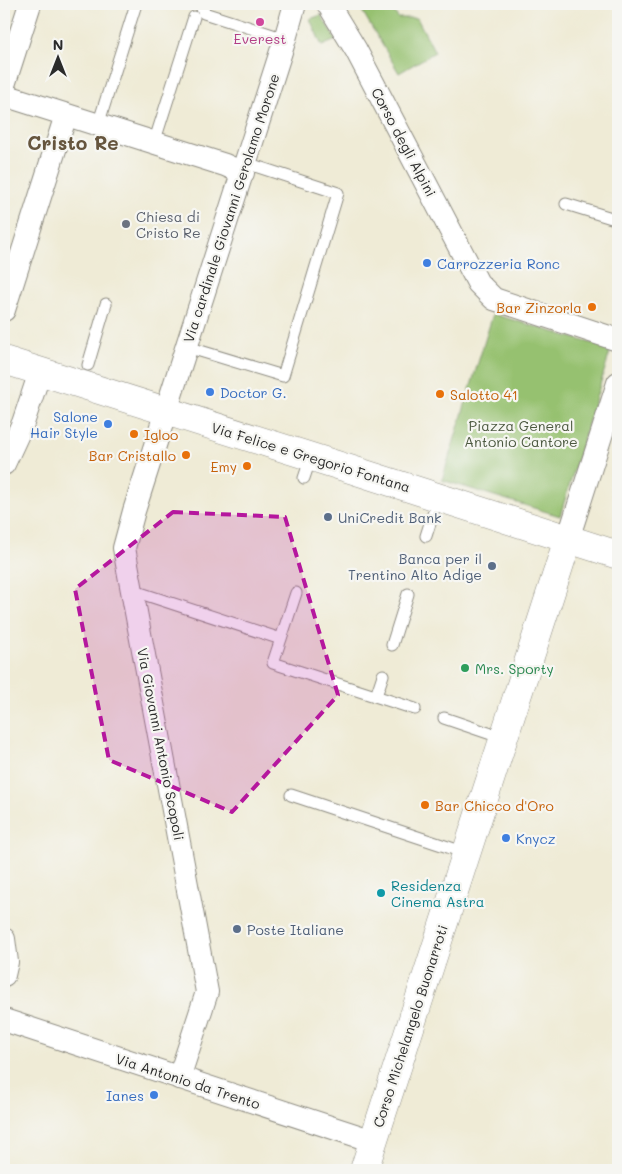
<svg xmlns="http://www.w3.org/2000/svg" width="622" height="1174" font-family="Mali,sans-serif">
  <style>
    .green { fill: #96c16f; stroke: #60764d }
    .lines { fill: none; stroke-linecap: round; stroke-linejoin: round }
    .service-casing { stroke: #8d8b80; stroke-width: 13 }
    .minor-casing { stroke: #8d8b80; stroke-width: 24 }
    .tertiary-casing { stroke: #8d8b80; stroke-width: 29 }
    .secondary-casing { stroke: #8d8b80; stroke-width: 29 }
    .service { stroke: #fff; stroke-width: 11 }
    .minor { stroke: #fff; stroke-width: 22 }
    .tertiary { stroke: #fff; stroke-width: 28 }
    .secondary { stroke: #fff; stroke-width: 28 }
    .marked { fill: #b5179e; fill-opacity: 0.2; stroke: #b5179e; stroke-width: 4; stroke-dasharray: 10 6; stroke-linejoin: round }
    .hotel-dot { fill: #d1479c; stroke: #f6f6f2; stroke-width: 2 }
    .worship-dot { fill: #6b7280; stroke: #f6f6f2; stroke-width: 2 }
    .shop-dot { fill: #3f7fe0; stroke: #f6f6f2; stroke-width: 2 }
    .food-dot { fill: #e8710a; stroke: #f6f6f2; stroke-width: 2 }
    .service-dot { fill: #5c6f8a; stroke: #f6f6f2; stroke-width: 2 }
    .leisure-dot { fill: #2e9e5b; stroke: #f6f6f2; stroke-width: 2 }
    .culture-dot { fill: #0f9aa8; stroke: #f6f6f2; stroke-width: 2 }
    .labels { text-anchor: middle; dominant-baseline: central; stroke-width: 4.5; stroke-linejoin: round; paint-order: stroke }
    .hotel-label { font-size: 14px; fill: #b23c85; stroke: #f6f6f2 }
    .street-label { font-size: 14px; fill: #2b2b2b; stroke: #f6f6f2 }
    .worship-label { font-size: 14px; fill: #5b616d; stroke: #f6f6f2; text-anchor: start }
    .shop-label { font-size: 14px; fill: #366cbe; stroke: #f6f6f2; text-anchor: start }
    .food-label { font-size: 14px; fill: #c56008; stroke: #f6f6f2; text-anchor: end }
    .park-label { font-size: 14px; fill: #4b583f; stroke: #f6f6f2 }
    .service-label { font-size: 14px; fill: #4e5e75; stroke: #f6f6f2; text-anchor: start }
    .leisure-label { font-size: 14px; fill: #27864d; stroke: #f6f6f2; text-anchor: start }
    .culture-label { font-size: 14px; fill: #0d838f; stroke: #f6f6f2; text-anchor: start }
    .district-label { font-size: 19px; font-weight: bold; fill: #66553e; stroke: #f6f6f2 }
  </style>
  <rect width="100%" height="100%" fill="#f6f6f2"/>
  <filter id="ink" filterUnits="userSpaceOnUse"><feTurbulence type="fractalNoise" baseFrequency=".02" numOctaves="2"/><feDisplacementMap in="SourceGraphic" scale="10" xChannelSelector="R" yChannelSelector="G"/><feConvolveMatrix kernelMatrix="1 2 1 2 8 2 1 2 1" color-interpolation-filters="sRGB"/></filter>
  <filter id="wash" filterUnits="userSpaceOnUse"><feTurbulence type="fractalNoise" baseFrequency=".0096" numOctaves="4" result="noise"/><feDisplacementMap in="SourceGraphic" scale="20" xChannelSelector="R" yChannelSelector="G"/><feGaussianBlur stdDeviation="1.12" result="paint"/><feColorMatrix in="noise" values="0 0 0 0 0 0 0 0 0 0 0 0 0 0 0 0 0 1.4 0 .05"/><feComposite in="paint" operator="in"/></filter>
  <g filter="url(#wash)">
    <rect width="100%" height="100%" fill="#efebd6"/>
    <path class="green" d="M 358,4 L 390,4 L 398,18 L 417,18 L 435,52 L 399,73 Z
      M 321,15 L 336,40 L 322,46 L 310,19 Z
      M 493,314 L 611,349 L 560,516 L 442,480 Z"/>
  </g>
  <g filter="url(#ink)">
    <g class="lines">
      <defs>
        <path id="service" d="M 200,4 L 204,13 L 285,39
          M 98,125 L 136,4
          M 154,143 L 194,17
          M 566,204 L 618,220
          M 187,347 L 283,376 L 338,193 L 246,163
          M 88,365 L 106,304
          M 304,478 L 311,457
          M 426,536 L 433,514
          M 131,590 L 281,639
          M 296,593 L 273,663 L 415,709
          M 392,645 L 408,594
          M 376,696 L 383,675
          M 444,718 L 503,738
          M 291,795 L 466,853"/>
        <path id="minor" d="M 328,4 L 356,50 L 478,283 L 494,299 L 618,340
          M 4,85 L 30,4
          M 4,95 L 225,165 L 243,173
          M 4,310 L 66,115
          M 4,464 L 23,423 L 40,372
          M 568,539 L 618,383
          M 4,939 L 7,962 L 4,975
          M 4,1020 L 373,1141
          M 179,1078 L 207,992 L 124,548 L 134,511 L 285,39 L 295,4"/>
        <path id="tertiary" d="M 364,1170 L 568,539"/>
        <path id="secondary" d="M 4,360 L 353,470 L 618,555"/>
      </defs>
      <use href="#service" class="service-casing"/>
      <use href="#minor" class="minor-casing"/>
      <use href="#tertiary" class="tertiary-casing"/>
      <use href="#secondary" class="secondary-casing"/>
      <use href="#service" class="service"/>
      <use href="#minor" class="minor"/>
      <use href="#tertiary" class="tertiary"/>
      <use href="#secondary" class="secondary"/>
    </g>
  </g>
  <path class="marked" d="M 173,512 L 285,517 L 338,695 L 232,812 L 109,760 L 75,589 Z"/>
  <circle class="hotel-dot" cx="260" cy="22" r="5"/>
  <circle class="worship-dot" cx="126" cy="224" r="5"/>
  <g class="shop-dot">
    <circle cx="427" cy="263" r="5"/>
    <circle cx="210" cy="392" r="5"/>
    <circle cx="108" cy="424" r="5"/>
    <circle cx="506" cy="838" r="5"/>
    <circle cx="154" cy="1095" r="5"/>
  </g>
  <g class="food-dot">
    <circle cx="592" cy="307" r="5"/>
    <circle cx="440" cy="394" r="5"/>
    <circle cx="134" cy="434" r="5"/>
    <circle cx="186" cy="455" r="5"/>
    <circle cx="247" cy="466" r="5"/>
    <circle cx="425" cy="805" r="5"/>
  </g>
  <g class="service-dot">
    <circle cx="328" cy="517" r="5"/>
    <circle cx="492" cy="566" r="5"/>
    <circle cx="237" cy="929" r="5"/>
  </g>
  <circle class="leisure-dot" cx="465" cy="668" r="5"/>
  <circle class="culture-dot" cx="381" cy="893" r="5"/>
  <g class="labels">
    <g class="hotel-label">
      <text x="260" y="38">Everest</text>
    </g>
    <g class="street-label">
      <text transform="translate(404 142) rotate(62)">Corso degli Alpini</text>
      <text transform="translate(231 208) rotate(-72)">Via cardinale Giovanni Gerolamo Morone</text>
      <text transform="translate(311 457) rotate(17)">Via Felice e Gregorio Fontana</text>
      <text transform="translate(161 744) rotate(79)">Via Giovanni Antonio Scopoli</text>
      <text transform="translate(410 1026) rotate(-72)">Corso Michelangelo Buonarroti</text>
      <text transform="translate(188 1081) rotate(18)">Via Antonio da Trento</text>
    </g>
    <g class="worship-label">
      <text x="136" y="216">Chiesa di<tspan x="136" dy="16">Cristo Re</tspan></text>
    </g>
    <g class="shop-label">
      <text x="437" y="263">Carrozzeria Ronc</text>
      <text x="220" y="392">Doctor G.</text>
      <text x="98" y="416" text-anchor="end">Salone<tspan x="98" dy="16">Hair Style</tspan></text>
      <text x="516" y="838">Knycz</text>
      <text x="144" y="1095" text-anchor="end">Ianes</text>
    </g>
    <g class="food-label">
      <text x="582" y="307">Bar Zinzorla</text>
      <text x="450" y="394" text-anchor="start">Salotto 41</text>
      <text x="144" y="434" text-anchor="start">Igloo</text>
      <text x="176" y="455">Bar Cristallo</text>
      <text x="237" y="466">Emy</text>
      <text x="435" y="805" text-anchor="start">Bar Chicco d'Oro</text>
    </g>
    <g class="park-label">
      <text x="521" y="425">Piazza General<tspan x="521" dy="16">Antonio Cantore</tspan></text>
    </g>
    <g class="service-label">
      <text x="338" y="517">UniCredit Bank</text>
      <text x="482" y="558" text-anchor="end">Banca per il<tspan x="482" dy="16">Trentino Alto Adige</tspan></text>
      <text x="247" y="929">Poste Italiane</text>
    </g>
    <g class="leisure-label">
      <text x="475" y="668">Mrs. Sporty</text>
    </g>
    <g class="culture-label">
      <text x="391" y="885">Residenza<tspan x="391" dy="16">Cinema Astra</tspan></text>
    </g>
    <g class="district-label">
      <text x="73" y="142">Cristo Re</text>
    </g>
  </g>
  <rect width="622" height="1174" fill="none" stroke="#f6f6f2" stroke-width="20"/>
  <g transform="translate(58 58)" stroke="#f6f6f2" stroke-width="4" paint-order="stroke">
  <path d="M0-4L9 19L0 12L-9 19Z" fill="#2b2b2b"/>
  <text y="-8" font-size="14" font-weight="bold" text-anchor="middle" fill="#2b2b2b">N</text>
  </g>
</svg>
